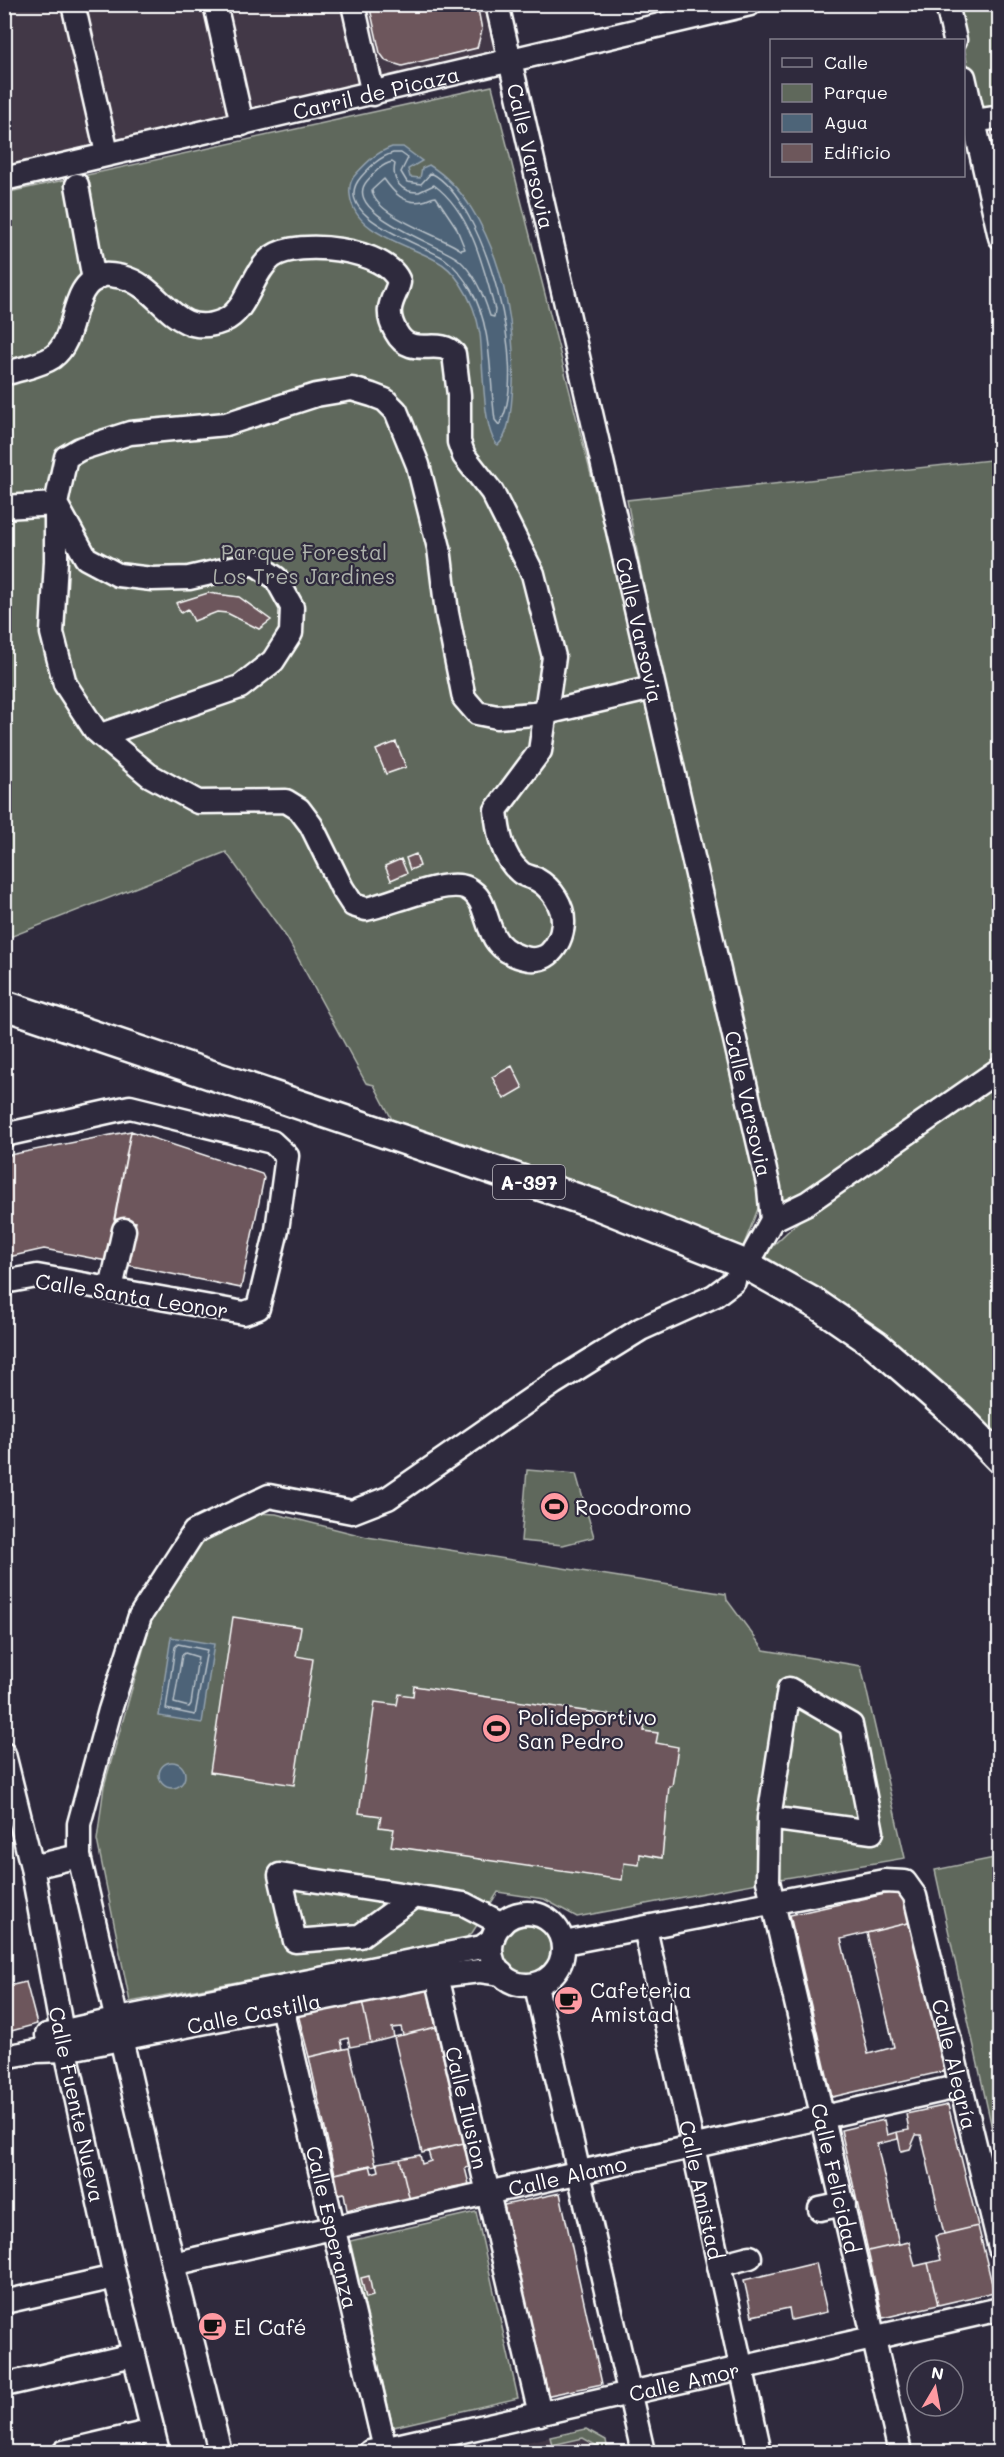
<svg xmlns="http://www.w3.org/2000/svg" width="1004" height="2457" font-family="Mali,sans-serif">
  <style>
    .built { fill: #423846 }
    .green { fill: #5f685b; stroke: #afb4ad; stroke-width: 1.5 }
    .water { fill: #4d6478; stroke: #94a2ae; stroke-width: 1.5 }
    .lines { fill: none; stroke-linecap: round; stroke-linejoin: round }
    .shore { stroke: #b8c1c9; stroke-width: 1.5 }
    .building { fill: #6d575b; stroke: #fff; stroke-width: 1.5 }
    .minor-casing { stroke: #fff; stroke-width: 27 }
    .major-casing { stroke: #fff; stroke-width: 33 }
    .minor { stroke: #2f2a3d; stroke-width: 22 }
    .major { stroke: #2f2a3d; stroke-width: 28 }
    .labels { text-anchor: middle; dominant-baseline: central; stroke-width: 4.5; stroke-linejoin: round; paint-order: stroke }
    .shield { fill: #2f2a3d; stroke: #c1bfc5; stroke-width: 1.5 }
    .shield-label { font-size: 20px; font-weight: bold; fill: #fff }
    .street-label { font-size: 21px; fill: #fff; stroke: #2f2a3d }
    .park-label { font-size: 21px; fill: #afb4ad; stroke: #2f2a3d }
    .poi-label { font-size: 21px; fill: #fff; stroke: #2f2a3d; text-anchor: start }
  </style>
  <rect width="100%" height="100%" fill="#2f2a3d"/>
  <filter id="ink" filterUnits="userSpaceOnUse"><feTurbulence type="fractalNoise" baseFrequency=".0167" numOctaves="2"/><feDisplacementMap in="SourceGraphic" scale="12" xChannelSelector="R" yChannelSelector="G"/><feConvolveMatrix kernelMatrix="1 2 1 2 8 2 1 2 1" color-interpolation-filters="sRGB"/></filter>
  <g filter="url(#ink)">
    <path class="built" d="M 4,5 L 497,5 L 510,60 L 5,179 Z
      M 999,122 L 999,194 L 981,125 Z
      M 586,2429 L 606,2440 L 608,2452 L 482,2452 Z"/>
    <path class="green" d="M 955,5 L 999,5 L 999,109 L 978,112 Z
      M 492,86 L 712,950 L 761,1201 L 741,1252 L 396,1127 L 374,1085 L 366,1083 L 287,938 L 226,852 L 5,939 L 5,193 Z
      M 999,459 L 999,1437 L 849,1309 L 763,1255 L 802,1218 L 778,1201 L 666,700 L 627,500 Z
      M 527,1470 L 576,1474 L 594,1537 L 563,1545 L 521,1541 Z
      M 255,1513 L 276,1514 L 367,1537 L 726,1594 L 727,1600 L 764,1650 L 861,1666 L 905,1858 L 768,1881 L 577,1917 L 544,1899 L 498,1892 L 472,1933 L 464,1939 L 130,2002 L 97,1840 L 104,1786 L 152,1619 L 159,1597 L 186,1548 Z
      M 999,1857 L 1000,1857 L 999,2160 L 935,1870 Z
      M503 1951a25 25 0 1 1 50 0a25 25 0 1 1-50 0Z
      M 476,2212 L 518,2398 L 393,2427 L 350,2241 Z
      M 586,2429 L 606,2440 L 608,2452 L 600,2452 L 599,2447 L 583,2438 L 552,2445 L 550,2437 Z"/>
    <path class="water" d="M 392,147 L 403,147 L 422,161 L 408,169 L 410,177 L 420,178 L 422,168 L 429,165 C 496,206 520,324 512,397 C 511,411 509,435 498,445 C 482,434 483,355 480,334 C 477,315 470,298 460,283 C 454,274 447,266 437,261 C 408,244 354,234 350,195 C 349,187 351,179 356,174 C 367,162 377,152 392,147 Z
      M 171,1637 L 214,1644 L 202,1723 L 159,1716 Z
      M159 1775a13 13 0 1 1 26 0a13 13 0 1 1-26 0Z"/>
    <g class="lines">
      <path class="shore" d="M 393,153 L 401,153 L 408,158 L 401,172 L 407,182 L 421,184 L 431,173 C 485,200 531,375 499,425 L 495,420 C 489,378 493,328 471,290 C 464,278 456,267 445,259 C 425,245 327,216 361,177 C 370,167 379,157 393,153 Z
        M 392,162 L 395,164 C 391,181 402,193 419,192 L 434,185 C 471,212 484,268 495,310 L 494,317 L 490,316 C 484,296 475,274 459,260 C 442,245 340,213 367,181 C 374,173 382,164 392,162 Z
        M 384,179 C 393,192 404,205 423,201 C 429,200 431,197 436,197 L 456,227 L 465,249 L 461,250 C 440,235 374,216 372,190 Z
        M 178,1644 L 207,1650 L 195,1715 L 166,1709 L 175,1647 Z
        M 185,1653 L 198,1657 L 191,1704 L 189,1707 L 174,1703 L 182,1655 Z"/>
    </g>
    <path class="building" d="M 369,4 L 477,4 L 482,30 L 477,48 L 402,66 L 386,61 L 380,53 Z
      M 208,593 L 239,597 L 271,620 L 259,629 L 227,613 L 217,612 L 194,621 L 188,609 L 181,613 L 176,603 Z
      M 396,742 L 406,767 L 386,774 L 376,750 Z
      M 416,854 L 420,866 L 410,870 L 406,858 Z
      M 401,859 L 407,873 L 391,880 L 385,866 Z
      M 512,1066 L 523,1088 L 504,1099 L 492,1077 Z
      M 131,1131 L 262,1174 L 264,1178 L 241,1288 L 127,1265 L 136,1222 L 114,1219 Z
      M 131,1131 L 107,1261 L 44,1249 L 4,1258 L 4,1156 Z
      M 233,1617 L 301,1627 L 296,1656 L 313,1659 L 294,1785 L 210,1772 Z
      M 414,1686 L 645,1720 L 644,1731 L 658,1733 L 656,1743 L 678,1747 L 672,1786 L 669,1786 L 662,1858 L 640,1854 L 639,1865 L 624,1863 L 622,1880 L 391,1846 L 394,1829 L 379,1827 L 381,1816 L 359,1813 L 375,1702 L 397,1705 L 399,1694 L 413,1696 Z
      M 903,1890 L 912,1922 L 841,1939 L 868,2054 L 894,2047 L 867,1933 L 912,1922 L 945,2071 L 832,2097 L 790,1915 Z
      M 26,1982 L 37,2024 L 4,2033 L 4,1987 Z
      M 427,1986 L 436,2027 L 403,2035 L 401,2027 L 392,2028 L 394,2037 L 371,2043 L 362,2001 Z
      M 362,2001 L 371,2043 L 350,2047 L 348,2038 L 341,2040 L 343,2049 L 309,2057 L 298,2014 Z
      M 436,2027 L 464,2143 L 422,2153 L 394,2037 Z
      M 349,2048 L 376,2165 L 335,2174 L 309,2057 Z
      M 948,2105 L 978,2226 L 944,2234 L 921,2135 L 916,2135 L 910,2149 L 901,2151 L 897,2132 L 909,2130 L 906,2114 Z
      M 884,2120 L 887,2135 L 897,2132 L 898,2139 L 877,2144 L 899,2244 L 868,2251 L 841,2130 Z
      M 464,2143 L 469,2167 L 465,2168 L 469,2184 L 448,2188 L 449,2192 L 410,2201 L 400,2159 L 420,2155 L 422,2164 L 431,2161 L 428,2151 Z
      M 400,2159 L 410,2201 L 369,2211 L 367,2205 L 347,2210 L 344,2193 L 339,2194 L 335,2174 L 370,2165 L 372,2173 L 379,2171 L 377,2163 Z
      M 560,2193 L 602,2384 L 545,2396 L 504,2205 Z
      M 978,2226 L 994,2292 L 938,2305 L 928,2263 L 941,2260 L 935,2236 Z
      M 909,2242 L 915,2266 L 928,2263 L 938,2305 L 883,2318 L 868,2251 Z
      M 816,2263 L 827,2312 L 791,2320 L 789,2308 L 752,2316 L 744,2280 Z
      M 369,2276 L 373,2296 L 366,2298 L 361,2278 Z"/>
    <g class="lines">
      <defs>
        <g id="minor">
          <path d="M 73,4 L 107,153"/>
          <path d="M 215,4 L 242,124"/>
          <path d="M 353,4 L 373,94"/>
          <path id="s1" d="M 497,4 L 769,1188 L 772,1220 L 755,1251"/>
          <path d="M 947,4 L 955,40"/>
          <path d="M 964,77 L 1000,237"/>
          <path d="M 974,121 L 1000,117"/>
          <path id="s2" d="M 4,179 L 750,4"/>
          <path d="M 77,185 L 94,280"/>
          <path d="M 4,370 L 11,372 C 24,368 41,365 53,357 C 80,337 67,285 104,275 C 109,274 117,276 122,277 C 163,287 173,341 223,321 C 248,311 251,273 272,257 C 298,238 388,249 399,282 C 397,292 391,299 390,309 C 389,317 392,325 396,332 C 411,360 439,336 454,354 L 459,395 L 459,442 L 464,456 L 492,492 L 533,574 L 554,657 L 540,751 L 496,810 C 498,832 502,857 520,872 C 524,876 531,877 536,879 C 552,888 564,906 563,924 C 562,935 557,946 550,953 C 545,958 536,960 529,959 C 475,949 497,903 467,888 C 446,878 391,904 366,909 L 353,905 L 342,888 L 311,825 L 299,809 L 286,801 L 198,802 L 149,775 L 95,730 L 65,684 L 52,633 L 56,561 L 56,504 L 4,507"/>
          <path d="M 101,735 L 240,687 L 273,661 L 291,633 L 292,607 L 276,578 L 254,563 L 189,578 L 152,579 L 118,575 L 86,558 L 56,504 L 66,457 L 80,449 L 130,433 L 226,424 L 316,395 L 352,389 L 372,395 L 385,400 L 396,411 L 418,465 L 439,548 L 447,613 L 464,698 L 477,713 L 497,717 L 545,713 L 653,688"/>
          <path d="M 4,1135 L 130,1107 L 272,1142 L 287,1156 L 277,1230 L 258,1308 L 244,1313 L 37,1276 L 4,1282"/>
          <path d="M 772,1220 L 807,1203 L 1000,1069"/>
          <path d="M 111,1289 L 124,1230"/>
          <path id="s3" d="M 4,1754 L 32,1867 L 62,2032 L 115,2277 L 158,2452"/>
          <path id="s4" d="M 769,1818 L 789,1689 L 851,1725 L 872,1832 L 769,1818 L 768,1881 L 900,2452"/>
          <path d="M 32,1867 L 79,1856"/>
          <path d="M 415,1896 L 360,1936 L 295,1941 L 280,1875 L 464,1904 L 502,1924"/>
          <circle cx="527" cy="1949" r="36"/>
          <path id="s5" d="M 645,1928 L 760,2452"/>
          <path id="s6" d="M 564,1943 L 884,1881 L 905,1882 L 915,1896 L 1000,2248"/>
          <path id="s7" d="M 437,1976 L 540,2414"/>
          <path d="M 536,1986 L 643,2452"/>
          <path id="s8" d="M 282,2007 L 385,2449"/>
          <path d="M 47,2035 L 128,2017 L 482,1947 L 493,1939"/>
          <path id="s9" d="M 4,2057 L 37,2051 L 65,2050 L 437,1976 L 480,1971 L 502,1974"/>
          <path d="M 820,2209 L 844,2204"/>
          <path id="s10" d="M 173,2264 L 961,2086"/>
          <path d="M 719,2265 L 750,2257"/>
          <path d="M 4,2302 L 115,2277"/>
          <path d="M 4,2385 L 133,2355"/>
          <path d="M 64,2452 L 153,2431"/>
          <path d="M 220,2452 L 173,2264 L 79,1856 L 79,1824 L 110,1710 L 140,1616 L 194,1532 L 269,1496 L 352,1512 L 388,1498 L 554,1383 L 641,1329 L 714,1296 L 734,1281"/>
          <path id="s11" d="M 370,2452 L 1000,2309"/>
        </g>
        <path id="major" d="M 4,1005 L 594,1204 L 745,1264 L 818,1305 L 876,1345 L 960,1418 L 1000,1459"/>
      </defs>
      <use href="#minor" class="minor-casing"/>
      <use href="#major" class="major-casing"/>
      <use href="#minor" class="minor"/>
      <use href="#major" class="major"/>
    </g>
  </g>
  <defs>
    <symbol id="stadium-disc" viewBox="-11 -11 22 22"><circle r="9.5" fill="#ff9aa2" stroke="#2f2a3d"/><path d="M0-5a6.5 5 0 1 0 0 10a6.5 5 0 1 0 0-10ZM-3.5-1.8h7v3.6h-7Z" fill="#111"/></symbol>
    <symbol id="cafe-disc" viewBox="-11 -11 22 22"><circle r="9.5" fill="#ff9aa2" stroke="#2f2a3d"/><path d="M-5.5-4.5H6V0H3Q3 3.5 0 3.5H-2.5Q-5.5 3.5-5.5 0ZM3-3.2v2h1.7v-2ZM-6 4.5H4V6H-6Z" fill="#111"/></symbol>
  </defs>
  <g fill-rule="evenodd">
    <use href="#stadium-disc" x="538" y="1490" width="33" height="33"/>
    <use href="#stadium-disc" x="480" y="1712" width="33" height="33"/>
    <use href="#cafe-disc" x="552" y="1984" width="33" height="33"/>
    <use href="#cafe-disc" x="196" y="2310" width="33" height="33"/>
  </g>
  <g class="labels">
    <rect class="shield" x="493" y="1165" width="72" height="34" rx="4.5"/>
    <g class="shield-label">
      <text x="529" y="1182">A-397</text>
    </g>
    <g class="street-label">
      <text stroke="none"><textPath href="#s2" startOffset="382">Carril de Picaza</textPath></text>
      <text stroke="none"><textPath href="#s1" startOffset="156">Calle Varsovia</textPath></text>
      <text stroke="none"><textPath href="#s1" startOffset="642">Calle Varsovia</textPath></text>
      <text stroke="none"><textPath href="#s1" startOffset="1128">Calle Varsovia</textPath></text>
      <text transform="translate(132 1295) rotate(9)">Calle Santa Leonor</text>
      <text stroke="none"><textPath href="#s9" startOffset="254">Calle Castilla</textPath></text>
      <text stroke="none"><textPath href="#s6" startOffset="537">Calle Alegría</textPath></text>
      <text stroke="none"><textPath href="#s3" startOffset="358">Calle Fuente Nueva</textPath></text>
      <text stroke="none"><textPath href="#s7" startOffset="135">Calle Ilusion</textPath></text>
      <text stroke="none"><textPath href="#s10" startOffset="404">Calle Alamo</textPath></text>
      <text stroke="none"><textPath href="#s4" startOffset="783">Calle Felicidad</textPath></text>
      <text stroke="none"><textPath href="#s5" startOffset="268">Calle Amistad</textPath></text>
      <text stroke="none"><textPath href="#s8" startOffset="226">Calle Esperanza</textPath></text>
      <text stroke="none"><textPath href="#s11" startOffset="322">Calle Amor</textPath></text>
    </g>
    <g class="park-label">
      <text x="304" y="551">Parque Forestal<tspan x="304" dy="24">Los Tres Jardines</tspan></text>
    </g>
    <g class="poi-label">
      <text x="575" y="1506">Rocodromo</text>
      <text x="518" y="1716">Polideportivo<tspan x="518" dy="24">San Pedro</tspan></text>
      <text x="590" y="1989">Cafeteria<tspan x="590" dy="24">Amistad</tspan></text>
      <text x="234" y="2326">El Café</text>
    </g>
  </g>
  <rect width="1004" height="2457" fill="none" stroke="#2f2a3d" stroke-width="24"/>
  <rect x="12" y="12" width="980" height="2433" fill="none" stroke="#fff" stroke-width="2" filter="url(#ink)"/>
  <rect x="770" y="39" width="195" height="138" fill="#2f2a3d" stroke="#827f8b" stroke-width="1.5"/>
  <rect x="782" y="58" width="30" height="9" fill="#2f2a3d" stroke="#827f8b" stroke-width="1.5"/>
  <text x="824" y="69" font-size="18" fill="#ffffff">Calle</text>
  <rect x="782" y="84" width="30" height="18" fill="#5f685b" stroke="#827f8b" stroke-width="1.5"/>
  <text x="824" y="99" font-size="18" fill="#ffffff">Parque</text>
  <rect x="782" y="114" width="30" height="18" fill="#4d6478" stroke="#827f8b" stroke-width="1.5"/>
  <text x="824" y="129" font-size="18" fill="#ffffff">Agua</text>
  <rect x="782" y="144" width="30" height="18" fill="#6d575b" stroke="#827f8b" stroke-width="1.5"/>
  <text x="824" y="159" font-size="18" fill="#ffffff">Edificio</text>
  <g transform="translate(935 2388) rotate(10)"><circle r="28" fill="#2f2a3d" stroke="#827f8b" stroke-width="1.5"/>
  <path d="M0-4.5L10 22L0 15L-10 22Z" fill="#ff9aa2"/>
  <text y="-9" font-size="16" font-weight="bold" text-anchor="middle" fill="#ffffff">N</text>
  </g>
</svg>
